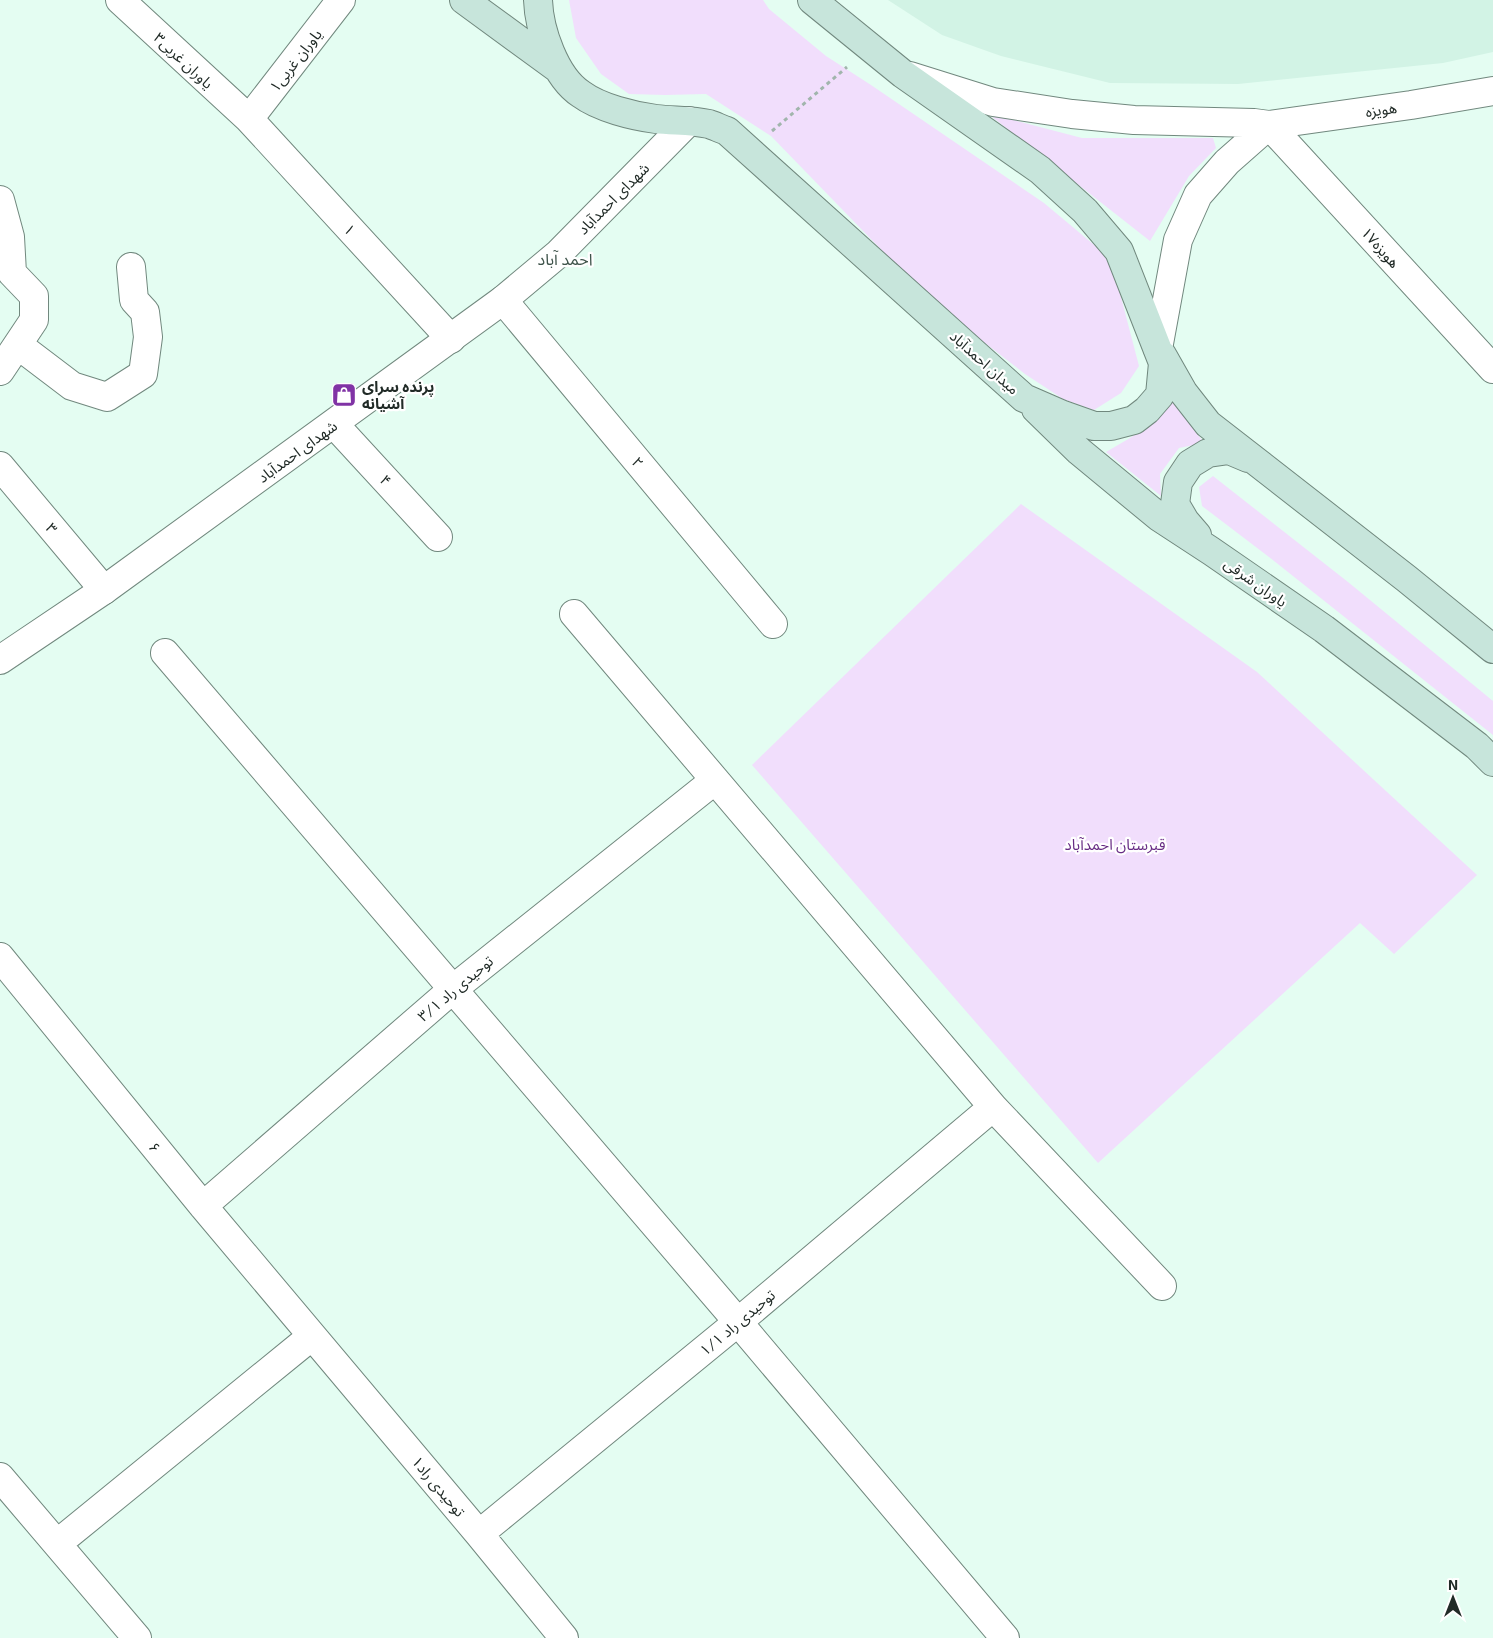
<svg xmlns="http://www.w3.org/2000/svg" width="1493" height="1638" font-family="'Exo 2','Noto Sans Arabic',sans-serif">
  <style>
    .built { fill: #d2f3e5 }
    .green { fill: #f1defc }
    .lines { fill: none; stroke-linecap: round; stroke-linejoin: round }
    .minor-casing { stroke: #71887e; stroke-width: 30 }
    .tertiary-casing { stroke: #71887e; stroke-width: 30 }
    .secondary-casing { stroke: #71887e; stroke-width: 30 }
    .path { stroke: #a1b5ac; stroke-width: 3; stroke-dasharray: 4 4; stroke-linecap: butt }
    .minor { stroke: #fff; stroke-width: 28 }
    .tertiary { stroke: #fff; stroke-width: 28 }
    .secondary { stroke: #c7e5db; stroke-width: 28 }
    .labels { text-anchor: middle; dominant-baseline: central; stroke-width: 4.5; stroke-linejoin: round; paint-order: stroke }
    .street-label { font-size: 15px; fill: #212b27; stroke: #fff }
    .poi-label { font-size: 15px; font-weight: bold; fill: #212b27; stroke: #fff; text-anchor: start }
    .park-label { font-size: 15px; fill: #672b84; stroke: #fff }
    .neighbourhood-label { font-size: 16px; fill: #3f544b; stroke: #fff }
  </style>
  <rect width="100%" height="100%" fill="#e4fdf2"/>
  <path class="built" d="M 888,0 L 1493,0 L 1493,52 L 1443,63 L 1238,84 L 1110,83 L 1001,56 L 942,35 Z"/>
  <path class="green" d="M 569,0 L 763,0 L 769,9 L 826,56 L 871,85 L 1044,203 L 1111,259 L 1139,366 L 1121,393 L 1094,410 L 1063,399 L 1025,374 L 932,302 L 771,136 L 706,94 L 665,95 L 629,94 L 601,74 L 576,38 Z
    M 987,113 L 1082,138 L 1213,138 L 1216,148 L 1189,176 L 1150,241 Z
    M 1172,400 L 1204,443 L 1179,448 L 1160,474 L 1161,496 L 1106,452 L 1130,438 L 1158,419 Z
    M 1213,476 L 1348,582 L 1493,701 L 1493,735 L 1269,557 L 1202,506 L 1199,487 Z
    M 1021,504 L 1257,672 L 1477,875 L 1394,954 L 1360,923 L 1098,1163 L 752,765 Z"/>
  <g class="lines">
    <defs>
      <path id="minor" d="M 120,0 L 249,119 L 451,339
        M 249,119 L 341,0
        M 1269,125 L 1493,369
        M 0,200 L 10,237 L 12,273 L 34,296 L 34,320 L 0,371
        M 503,300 L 773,624
        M 18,345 L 72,386 L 107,397 L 143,374 L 148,337 L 145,312 L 134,300 L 131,267
        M 334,424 L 438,537
        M 0,466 L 104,590
        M 574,614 L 993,1107 L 1162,1286
        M 165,653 L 738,1322 L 1005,1638
        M 0,957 L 203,1206 L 479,1534 L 564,1638
        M 203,1206 L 453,989 L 715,780
        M 0,1477 L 137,1638
        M 479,1534 L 738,1322 L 993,1107
        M 58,1543 L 312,1336"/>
      <path id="tertiary" d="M 910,76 L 993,102 L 1072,114 L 1134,120 L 1254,123 L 1269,125 L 1411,105 L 1493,91
        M 1158,349 L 1178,240 L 1198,195 L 1227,162 L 1269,125
        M 0,660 L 104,590 L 503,300 L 558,254 L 689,121"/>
      <path id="secondary" d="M 464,0 L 557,68
        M 538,0 C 539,30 555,77 581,94 C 600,108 633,116 656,119 C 674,121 692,120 709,124 C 715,126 721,129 727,131 L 1024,398 L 1063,415 L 1094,426 L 1111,426 L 1134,420 L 1147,410 L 1160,395 L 1163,363 L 1119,251 L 1085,211 L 1040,170 L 903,74 L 812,0
        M 1162,355 L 1183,392 L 1208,424 L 1407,579 L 1493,649
        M 1036,409 L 1079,451 L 1159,517 L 1211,551 L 1324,629 L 1477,746 L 1493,762
        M 1197,535 L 1185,521 L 1175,504 L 1178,482 L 1190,464 L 1208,453 L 1229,450 L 1248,458"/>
    </defs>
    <use href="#minor" class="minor-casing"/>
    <use href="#tertiary" class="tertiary-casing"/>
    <use href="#secondary" class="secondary-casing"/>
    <path class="path" d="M 772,131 L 847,67"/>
    <use href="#minor" class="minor"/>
    <use href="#tertiary" class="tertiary"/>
    <use href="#secondary" class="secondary"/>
  </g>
  <defs>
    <symbol id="shop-square" viewBox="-11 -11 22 22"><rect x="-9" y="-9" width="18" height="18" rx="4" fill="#8033a5" stroke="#fff"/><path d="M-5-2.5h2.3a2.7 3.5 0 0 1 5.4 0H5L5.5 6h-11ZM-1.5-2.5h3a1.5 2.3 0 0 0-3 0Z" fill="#fff"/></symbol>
  </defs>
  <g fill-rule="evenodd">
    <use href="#shop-square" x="330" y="381" width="28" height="28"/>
  </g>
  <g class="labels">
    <g class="street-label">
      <text transform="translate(184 60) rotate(43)">یاوران غربی۳</text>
      <text transform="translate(295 60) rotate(-52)">یاوران غربی۱</text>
      <text transform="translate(1381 109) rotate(-8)">هویزه</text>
      <text transform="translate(613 198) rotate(-45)">شهدای احمدآباد</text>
      <text transform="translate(350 229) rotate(47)">۱</text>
      <text transform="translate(1381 247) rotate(48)">هویزه۱۷</text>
      <text transform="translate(985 362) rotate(42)">میدان احمدآباد</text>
      <text transform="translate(297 451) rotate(-36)">شهدای احمدآباد</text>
      <text transform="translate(638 462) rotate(50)">۲</text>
      <text transform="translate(386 480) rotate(48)">۴</text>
      <text transform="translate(52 528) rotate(50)">۳</text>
      <text transform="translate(1256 582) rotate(35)">یاوران شرقی</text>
      <text transform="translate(455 988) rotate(-40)">۳/۱ توحیدی راد</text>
      <text transform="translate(155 1147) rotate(51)">۶</text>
      <text transform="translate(737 1322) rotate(-40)">۱/۱ توحیدی راد</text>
      <text transform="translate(439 1486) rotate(50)">توحیدی راد۱</text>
    </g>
    <g class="poi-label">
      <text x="362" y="386">پرنده سرای<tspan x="362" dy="17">آشیانه</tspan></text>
    </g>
    <g class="park-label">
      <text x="1115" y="844">قبرستان احمدآباد</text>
    </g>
    <g class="neighbourhood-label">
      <text x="565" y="258">احمد آباد</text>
    </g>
  </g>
  <g transform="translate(1453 1598)" stroke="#ffffff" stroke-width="4" paint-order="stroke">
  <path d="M0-4L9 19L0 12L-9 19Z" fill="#212b27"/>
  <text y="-8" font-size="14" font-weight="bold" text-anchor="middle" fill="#212b27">N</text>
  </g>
</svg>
